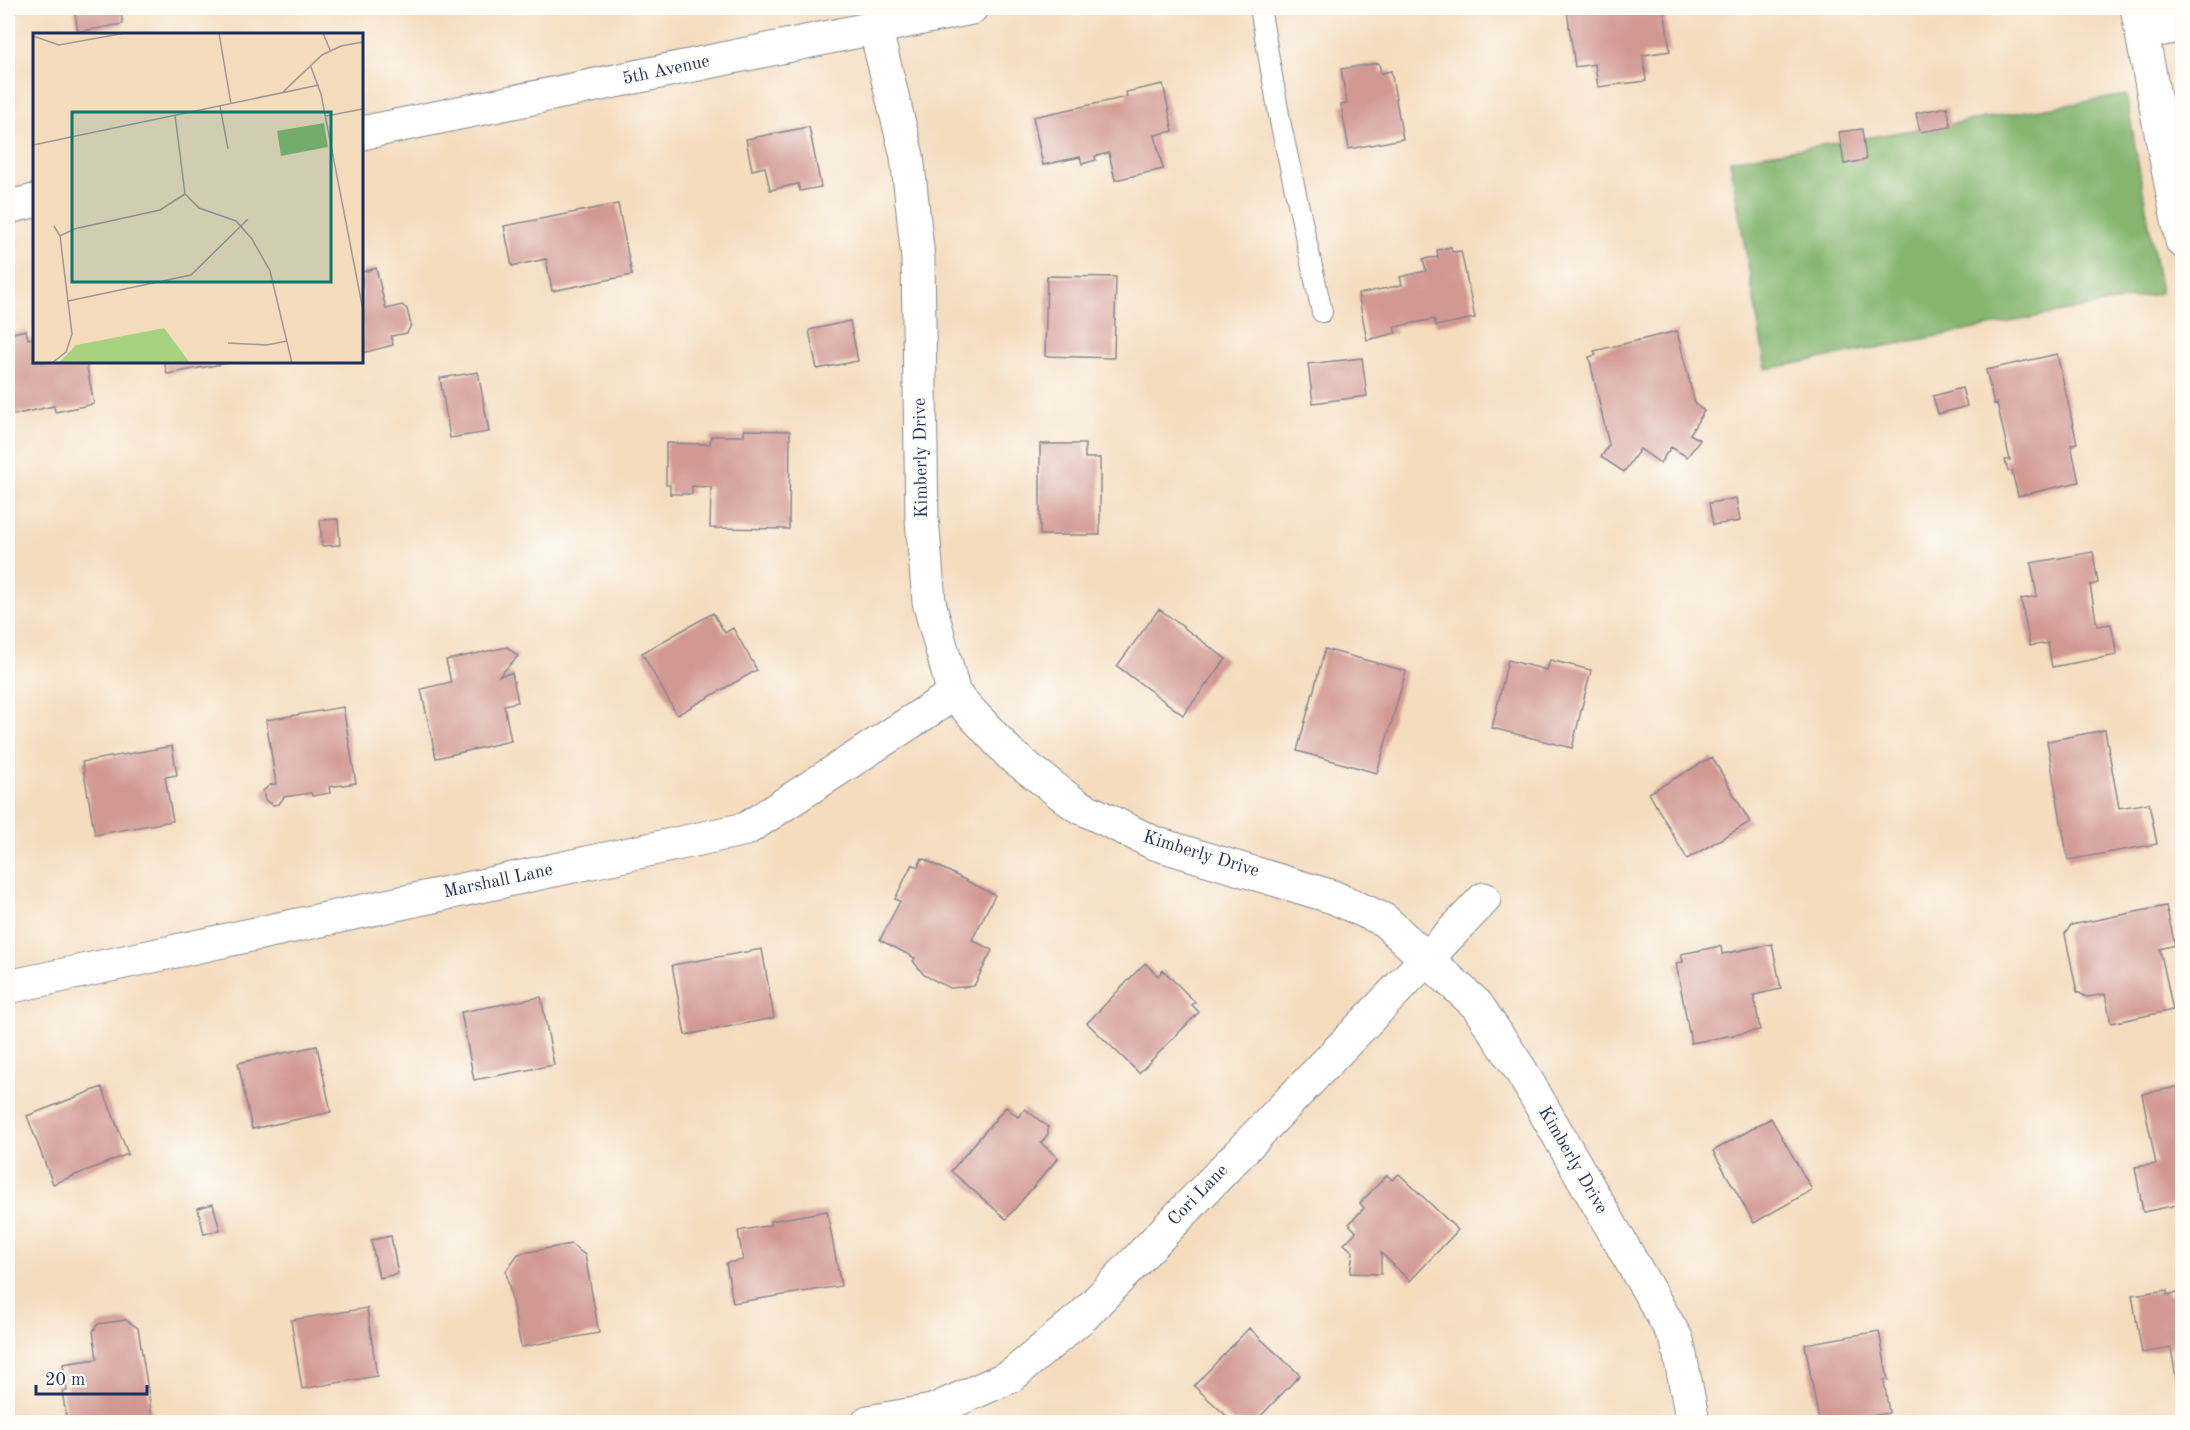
<svg xmlns="http://www.w3.org/2000/svg" width="2190" height="1430" font-family="'Old Standard TT',serif">
  <style>
    .forest { fill: #85b56e; stroke: #507266; stroke-width: 1.5 }
    .building { fill: #d29892 }
    .lines { fill: none; stroke-linecap: round; stroke-linejoin: round }
    .lane-casing { stroke: #88868e; stroke-width: 22 }
    .street-casing { stroke: #88868e; stroke-width: 35 }
    .secondary-casing { stroke: #88868e; stroke-width: 35 }
    .lane { stroke: #fff; stroke-width: 20 }
    .street { stroke: #fff; stroke-width: 33 }
    .secondary { stroke: #fff; stroke-width: 33 }
    .labels { text-anchor: middle; dominant-baseline: central; stroke-width: 4.5; stroke-linejoin: round; paint-order: stroke }
    .street-label { font-size: 18px; fill: #1b2f5e; stroke: #fdfcf7 }
    .inset-road { fill: none; stroke: #9d9797; stroke-width: 1.5 }
    .view { fill: #0f766e; fill-opacity: 0.15; stroke: #0f766e; stroke-width: 3 }
    .inset-edge { fill: none; stroke: #1b2f5e; stroke-width: 3 }
  </style>
  <rect width="100%" height="100%" fill="#fdfcf7"/>
  <filter id="ink" filterUnits="userSpaceOnUse"><feTurbulence type="fractalNoise" baseFrequency=".0167" numOctaves="2"/><feDisplacementMap in="SourceGraphic" scale="12" xChannelSelector="R" yChannelSelector="G"/><feConvolveMatrix kernelMatrix="1 2 1 2 8 2 1 2 1" color-interpolation-filters="sRGB"/></filter>
  <filter id="wash" filterUnits="userSpaceOnUse"><feTurbulence type="fractalNoise" baseFrequency=".008" numOctaves="4" result="noise"/><feDisplacementMap in="SourceGraphic" scale="24" xChannelSelector="R" yChannelSelector="G"/><feGaussianBlur stdDeviation="1.35" result="paint"/><feColorMatrix in="noise" values="0 0 0 0 0 0 0 0 0 0 0 0 0 0 0 0 0 1.4 0 .05"/><feComposite in="paint" operator="in"/></filter>
  <g filter="url(#wash)">
    <rect width="100%" height="100%" fill="#f4dcbd"/>
    <path class="forest" d="M 2126,95 L 2161,293 L 1766,369 L 1730,160 Z"/>
    <g id="blocks">
      <path class="building" d="M 74,8 L 120,8 L 123,24 L 78,32 Z
        M 1588,8 L 1664,8 L 1670,51 L 1643,55 L 1646,81 L 1598,87 L 1595,64 L 1575,67 L 1567,11 Z
        M 1379,63 L 1381,73 L 1391,71 L 1403,139 L 1349,149 L 1341,105 L 1347,104 L 1341,69 Z
        M 1163,84 L 1173,131 L 1155,135 L 1163,169 L 1115,180 L 1109,153 L 1095,156 L 1096,160 L 1082,164 L 1080,157 L 1043,165 L 1033,117 L 1127,97 L 1126,92 Z
        M 1947,107 L 1951,127 L 1920,132 L 1916,113 Z
        M 809,127 L 821,187 L 800,191 L 798,184 L 770,190 L 765,167 L 752,170 L 746,139 Z
        M 1862,129 L 1866,160 L 1844,164 L 1839,132 Z
        M 618,204 L 632,275 L 552,291 L 546,259 L 512,266 L 504,226 Z
        M 1451,247 L 1452,252 L 1461,251 L 1475,318 L 1436,326 L 1434,319 L 1394,327 L 1396,333 L 1367,340 L 1358,294 L 1402,285 L 1400,277 L 1426,271 L 1423,259 L 1438,257 L 1437,250 Z
        M 376,268 L 386,309 L 402,305 L 407,309 L 411,325 L 407,333 L 391,336 L 393,345 L 362,353 L 362,272 Z
        M 1047,276 L 1116,277 L 1114,358 L 1045,356 Z
        M 850,321 L 858,361 L 817,369 L 809,330 Z
        M 26,330 L 28,339 L 34,338 L 34,362 L 86,362 L 94,404 L 55,412 L 54,406 L 8,416 L 8,334 Z
        M 1677,331 L 1695,404 L 1704,411 L 1690,434 L 1700,440 L 1687,457 L 1671,447 L 1660,463 L 1640,449 L 1624,472 L 1601,457 L 1609,445 L 1589,357 L 1596,355 L 1594,351 Z
        M 2057,354 L 2077,443 L 2071,445 L 2079,482 L 2018,496 L 2012,471 L 2008,471 L 2005,460 L 2010,460 L 1997,403 L 1994,404 L 1986,370 Z
        M 1362,358 L 1367,396 L 1313,403 L 1308,364 Z
        M 164,362 L 227,362 L 227,363 L 167,374 Z
        M 478,372 L 489,432 L 450,438 L 440,378 Z
        M 1962,388 L 1967,406 L 1938,414 L 1933,396 Z
        M 744,430 L 790,431 L 789,529 L 710,528 L 711,487 L 692,486 L 692,494 L 670,494 L 670,485 L 666,485 L 666,443 L 710,444 L 711,436 L 744,436 Z
        M 1040,444 L 1085,444 L 1085,458 L 1100,458 L 1100,535 L 1040,535 Z
        M 1736,498 L 1740,521 L 1713,525 L 1709,503 Z
        M 338,519 L 340,545 L 322,546 L 320,520 Z
        M 2093,552 L 2098,583 L 2090,585 L 2097,626 L 2111,624 L 2117,655 L 2052,667 L 2048,643 L 2030,646 L 2021,599 L 2037,596 L 2031,563 Z
        M 1159,609 L 1226,659 L 1183,715 L 1117,666 Z
        M 713,613 L 725,633 L 733,628 L 757,670 L 677,715 L 642,653 Z
        M 507,647 L 518,656 L 499,676 L 512,673 L 518,702 L 504,705 L 511,741 L 436,758 L 421,689 L 451,682 L 446,660 Z
        M 1325,649 L 1406,671 L 1377,773 L 1297,751 Z
        M 1508,660 L 1547,670 L 1550,660 L 1591,670 L 1572,748 L 1492,728 Z
        M 343,707 L 356,783 L 329,787 L 330,793 L 312,796 L 311,793 L 284,797 L 279,804 L 273,805 L 265,800 L 263,791 L 270,785 L 276,784 L 266,720 Z
        M 2105,730 L 2119,808 L 2149,803 L 2157,844 L 2068,860 L 2047,741 Z
        M 172,746 L 177,775 L 165,777 L 173,821 L 95,835 L 82,762 Z
        M 1712,757 L 1750,822 L 1687,859 L 1649,793 Z
        M 922,858 L 995,895 L 972,940 L 992,950 L 974,986 L 950,988 L 924,975 L 913,961 L 915,958 L 880,940 L 900,901 L 895,899 L 912,864 L 918,867 Z
        M 2166,906 L 2175,945 L 2160,949 L 2173,1010 L 2111,1023 L 2105,994 L 2087,997 L 2077,992 L 2065,934 L 2071,925 Z
        M 1772,944 L 1781,989 L 1754,995 L 1760,1030 L 1691,1043 L 1676,963 L 1683,962 L 1681,954 L 1721,946 L 1722,954 Z
        M 762,949 L 774,1018 L 685,1035 L 672,965 Z
        M 1145,963 L 1158,976 L 1163,970 L 1195,1002 L 1192,1005 L 1199,1012 L 1139,1073 L 1087,1023 Z
        M 541,997 L 554,1065 L 474,1080 L 461,1012 Z
        M 317,1046 L 331,1112 L 252,1129 L 238,1063 Z
        M 2182,1086 L 2182,1204 L 2143,1212 L 2135,1167 L 2156,1164 L 2142,1094 Z
        M 102,1087 L 128,1154 L 53,1184 L 27,1116 Z
        M 1006,1107 L 1018,1117 L 1025,1109 L 1048,1127 L 1048,1134 L 1041,1143 L 1058,1158 L 1006,1219 L 951,1171 Z
        M 1771,1118 L 1812,1190 L 1754,1223 L 1713,1151 Z
        M 1399,1174 L 1458,1230 L 1410,1281 L 1381,1253 L 1381,1274 L 1350,1273 L 1353,1252 L 1344,1244 L 1356,1232 L 1349,1224 L 1364,1208 L 1360,1203 L 1387,1175 L 1392,1180 Z
        M 213,1204 L 220,1230 L 204,1234 L 198,1208 Z
        M 827,1211 L 841,1286 L 733,1303 L 726,1263 L 743,1260 L 738,1231 L 771,1225 L 770,1221 Z
        M 391,1236 L 398,1274 L 379,1278 L 371,1240 Z
        M 571,1244 L 585,1255 L 599,1333 L 521,1347 L 506,1271 L 518,1254 Z
        M 2167,1290 L 2167,1295 L 2182,1292 L 2182,1396 L 2179,1396 L 2171,1348 L 2142,1353 L 2132,1295 Z
        M 367,1308 L 377,1376 L 302,1389 L 291,1320 Z
        M 126,1320 L 138,1328 L 153,1422 L 67,1422 L 62,1391 L 67,1391 L 63,1364 L 97,1359 L 93,1331 L 98,1324 Z
        M 1249,1328 L 1300,1375 L 1255,1422 L 1233,1422 L 1194,1386 Z
        M 1879,1331 L 1888,1380 L 1884,1380 L 1889,1413 L 1835,1422 L 1819,1422 L 1805,1344 Z"/>
    </g>
  </g>
  <g filter="url(#ink)">
    <use href="#blocks" fill-opacity="0" stroke="#88868e" stroke-width="1.5"/>
    <g class="lines">
      <defs>
        <path id="lane" d="M 1260,8 L 1281,126 L 1322,312"/>
        <path id="street" d="M 875,27 L 907,156 L 918,258 L 922,519 L 929,602 L 954,694 L 1011,755 L 1076,805 L 1154,843 L 1333,897 L 1384,920 L 1477,1005 L 1520,1069 L 1677,1340 L 1693,1422
          M 2142,34 L 2182,25
          M 8,987 L 746,829 L 954,694
          M 868,1422 L 932,1411 L 1011,1376 L 1083,1316 L 1484,899"/>
        <path id="secondary" d="M 2137,8 L 2182,241
          M 362,133 L 971,8
          M 8,207 L 34,201"/>
      </defs>
      <use href="#lane" class="lane-casing"/>
      <use href="#street" class="street-casing"/>
      <use href="#secondary" class="secondary-casing"/>
      <use href="#lane" class="lane"/>
      <use href="#street" class="street"/>
      <use href="#secondary" class="secondary"/>
    </g>
  </g>
  <g class="labels">
    <g class="street-label">
      <text transform="translate(666 70) rotate(-12)">5th Avenue</text>
      <text transform="translate(921 458) rotate(-91)">Kimberly Drive</text>
      <text transform="translate(1201 854) rotate(17)">Kimberly Drive</text>
      <text transform="translate(498 881) rotate(-12)">Marshall Lane</text>
      <text transform="translate(1573 1160) rotate(60)">Kimberly Drive</text>
      <text transform="translate(1198 1195) rotate(-46)">Cori Lane</text>
    </g>
  </g>
  <g transform="translate(33 33)">
    <rect width="330" height="330" fill="#f4dcbd"/>
    <path d="M 131,295 L 157,330 L 26,330 L 43,312 Z" fill="#a7d380"/>
    <path d="M 291,90 L 295,114 L 248,123 L 244,98 Z" fill="#85b56e"/>
    <path class="inset-road" d="M 186,0 L 198,71M 290,0 L 297,17M 0,3 L 26,12 L 92,0M 278,34 L 288,61 L 330,277M 250,59 L 289,22 L 308,13 L 330,9M 187,73 L 195,116M 142,82 L 152,161 L 166,175 L 203,188 L 219,206 L 237,238 L 259,330M 293,83 L 330,76M 0,112 L 286,52M 21,193 L 27,203 L 41,196 L 127,177 L 152,161M 35,268 L 158,242 L 215,186M 195,310 L 234,312 L 254,308M 19,330 L 33,319 L 39,301 L 27,203"/>
    <path class="view" d="M 39,79 L 298,79 L 298,249 L 39,249 Z"/>
    <rect width="330" height="330" class="inset-edge"/>
  </g>
  <rect width="2190" height="1430" fill="none" stroke="#fdfcf7" stroke-width="30"/>
  <path d="M36 1385v9h111v-9" fill="none" stroke="#1b2f5e" stroke-width="3"/>
  <text x="45" y="1385" font-size="18" fill="#1b2f5e" stroke="#fdfcf7" stroke-width="4.5" paint-order="stroke">20 m</text>
</svg>
